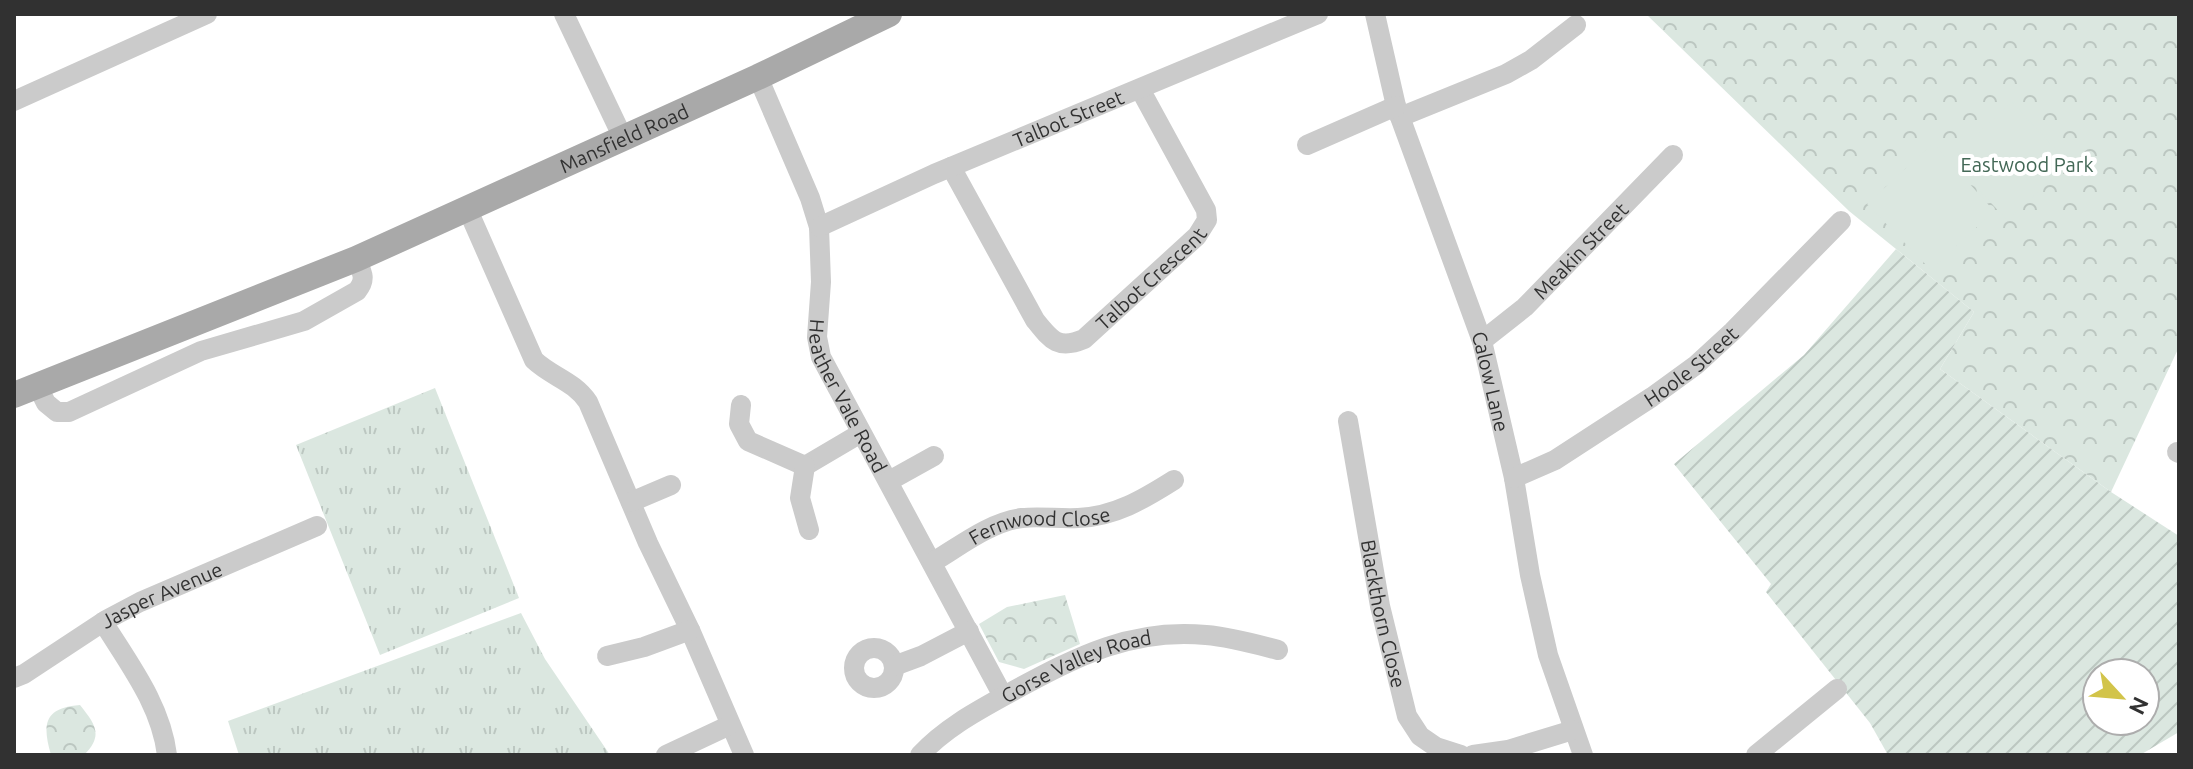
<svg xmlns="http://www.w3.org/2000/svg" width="2193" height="769" font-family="Ubuntu,sans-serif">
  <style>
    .grass { fill: url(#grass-tufts) }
    .forest { fill: url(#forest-crowns) }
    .garden { fill: url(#garden-furrows); fill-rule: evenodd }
    .pitch { fill: #dbe7e0 }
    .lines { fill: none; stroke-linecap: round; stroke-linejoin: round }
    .minor { stroke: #cbcbcb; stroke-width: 20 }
    .major { stroke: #a9a9a9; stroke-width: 26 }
    .labels { text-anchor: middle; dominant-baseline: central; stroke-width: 8; stroke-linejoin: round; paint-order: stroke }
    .street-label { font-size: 20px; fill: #313131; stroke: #fff }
    .park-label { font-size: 20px; fill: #436856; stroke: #fff }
  </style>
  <defs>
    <pattern id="grass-tufts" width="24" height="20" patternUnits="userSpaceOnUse" patternTransform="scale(2)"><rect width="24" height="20" fill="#dbe7e0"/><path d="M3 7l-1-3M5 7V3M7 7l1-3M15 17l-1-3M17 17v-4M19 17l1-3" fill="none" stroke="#bcc7c1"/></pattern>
    <pattern id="forest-crowns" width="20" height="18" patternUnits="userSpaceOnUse" patternTransform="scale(2)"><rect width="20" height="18" fill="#dbe7e0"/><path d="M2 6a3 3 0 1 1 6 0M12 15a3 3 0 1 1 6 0" fill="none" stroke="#bcc7c1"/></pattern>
    <pattern id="garden-furrows" width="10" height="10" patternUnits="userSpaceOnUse" patternTransform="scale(2)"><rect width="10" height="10" fill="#dbe7e0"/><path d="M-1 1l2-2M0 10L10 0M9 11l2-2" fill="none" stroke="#bcc7c1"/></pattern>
  </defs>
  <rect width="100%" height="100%" fill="#fff"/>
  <path class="grass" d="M 435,388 L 519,598 L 380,655 L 296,445 Z
    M 521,613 L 545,659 L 610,755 L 239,755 L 228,721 Z"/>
  <path class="forest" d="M 1646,14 L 2179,14 L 2179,347 L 2111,492 L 1940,369 L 1974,312 L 1849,211 Z
    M 1065,595 L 1080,644 L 1024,669 L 999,662 L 979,624 L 1007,607 Z
    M 80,705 C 95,724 104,735 84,755 L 51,755 C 42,724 44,708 80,705 Z"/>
  <path class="garden" d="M 1896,249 L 1974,312 L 1940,369 L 2111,492 L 2179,536 L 2179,732 L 2140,755 L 1888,755 L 1870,723 L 1766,592 L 1771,584 L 1674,464 L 1804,355 ZM 2097,673 L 2145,673 L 2145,721 L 2097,721 Z"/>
  <path class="pitch" d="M 2012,102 L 2069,164 L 2007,220 L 1950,159 Z
    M 1933,143 L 1994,211 L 1931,270 L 1867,204 Z"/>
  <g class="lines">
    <g class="minor">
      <path d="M 564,14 L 623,138"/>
      <path id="s1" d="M 1375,14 L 1396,106 L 1482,341 L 1514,478 L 1530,575 L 1548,655 L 1583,755"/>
      <path id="s2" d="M 758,77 L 810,198 L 819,227 L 821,282 L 817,337 L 821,357 L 1003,696"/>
      <path d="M 14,101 L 207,14"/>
      <path d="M 1400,117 L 1506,74 L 1531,60 L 1576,25"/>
      <path d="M 1307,145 L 1396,106"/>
      <path id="s3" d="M 951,167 L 1035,320 C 1051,340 1058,350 1084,339 L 1197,236 L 1207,220 L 1206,210 L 1140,89"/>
      <path d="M 467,208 L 534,360 C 552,377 574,381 588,402 L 648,543 L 690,630 L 744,755"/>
      <path id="s4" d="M 819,227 L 934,174 L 1318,14"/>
      <path id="s5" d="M 1482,341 L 1525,307 L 1673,155"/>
      <path d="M 38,387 L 46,403 L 57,412 L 69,412 L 201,351 L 304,321 L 357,291 C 367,279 362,272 356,259"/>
      <path d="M 741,405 L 739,424 L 748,441 L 805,466 L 861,433"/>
      <path id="s6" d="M 1348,421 L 1380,606 L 1407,716 L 1420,736 L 1436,747 L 1461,755"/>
      <path d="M 2177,452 L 2179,453"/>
      <path d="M 805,466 L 800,498 L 809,530"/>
      <path id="s7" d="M 1514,478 L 1555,460 L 1652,397 L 1696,365 L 1733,331 L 1841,221"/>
      <path d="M 889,481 L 934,456"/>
      <path d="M 631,502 L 671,485"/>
      <path id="s8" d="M 933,562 C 960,546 990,522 1022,518 C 1040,516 1059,519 1078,518 C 1114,517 1144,499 1174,480"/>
      <path d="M 103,622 C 129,664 161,705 167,755"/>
      <circle cx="874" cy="668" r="20"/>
      <path d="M 607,656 L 644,647 L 690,630"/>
      <path d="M 894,666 L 921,656 L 969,631"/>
      <path id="s9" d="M 14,678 L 24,674 L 106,620 L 140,602 L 317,526"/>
      <path d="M 666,755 L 730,725"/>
      <path id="s10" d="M 920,755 C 947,726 981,709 1015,690 C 1078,656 1132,628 1206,635 C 1231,637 1255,644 1278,650"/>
      <path d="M 1473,755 L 1508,750 L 1573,730"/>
      <path d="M 1756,755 L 1837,689"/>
    </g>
    <path class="major" id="s11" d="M 14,395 L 356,259 L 758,77 L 889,14"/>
  </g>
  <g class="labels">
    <g class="street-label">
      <text stroke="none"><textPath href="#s4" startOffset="272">Talbot Street</textPath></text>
      <text stroke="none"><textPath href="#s11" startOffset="662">Mansfield Road</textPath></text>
      <text stroke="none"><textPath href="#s5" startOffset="134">Meakin Street</textPath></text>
      <text stroke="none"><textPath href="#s3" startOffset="324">Talbot Crescent</textPath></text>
      <text stroke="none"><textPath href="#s7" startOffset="210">Hoole Street</textPath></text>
      <text stroke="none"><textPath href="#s1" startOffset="386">Calow Lane</textPath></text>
      <text stroke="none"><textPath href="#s2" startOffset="338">Heather Vale Road</textPath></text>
      <text stroke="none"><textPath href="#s8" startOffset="116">Fernwood Close</textPath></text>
      <text stroke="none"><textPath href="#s9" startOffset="170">Jasper Avenue</textPath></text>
      <text stroke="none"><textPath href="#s6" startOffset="196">Blackthorn Close</textPath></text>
      <text stroke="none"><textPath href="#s10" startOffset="182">Gorse Valley Road</textPath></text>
    </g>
    <g class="park-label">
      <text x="2027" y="164">Eastwood Park</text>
    </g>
  </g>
  <rect width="2193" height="769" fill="none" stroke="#313131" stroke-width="32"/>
  <g transform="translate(2121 697) rotate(116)"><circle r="38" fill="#ffffff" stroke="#adadad" stroke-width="2"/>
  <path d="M0-6L14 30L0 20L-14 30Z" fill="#d2c44a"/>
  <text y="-12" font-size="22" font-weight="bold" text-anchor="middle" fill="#313131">N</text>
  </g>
</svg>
